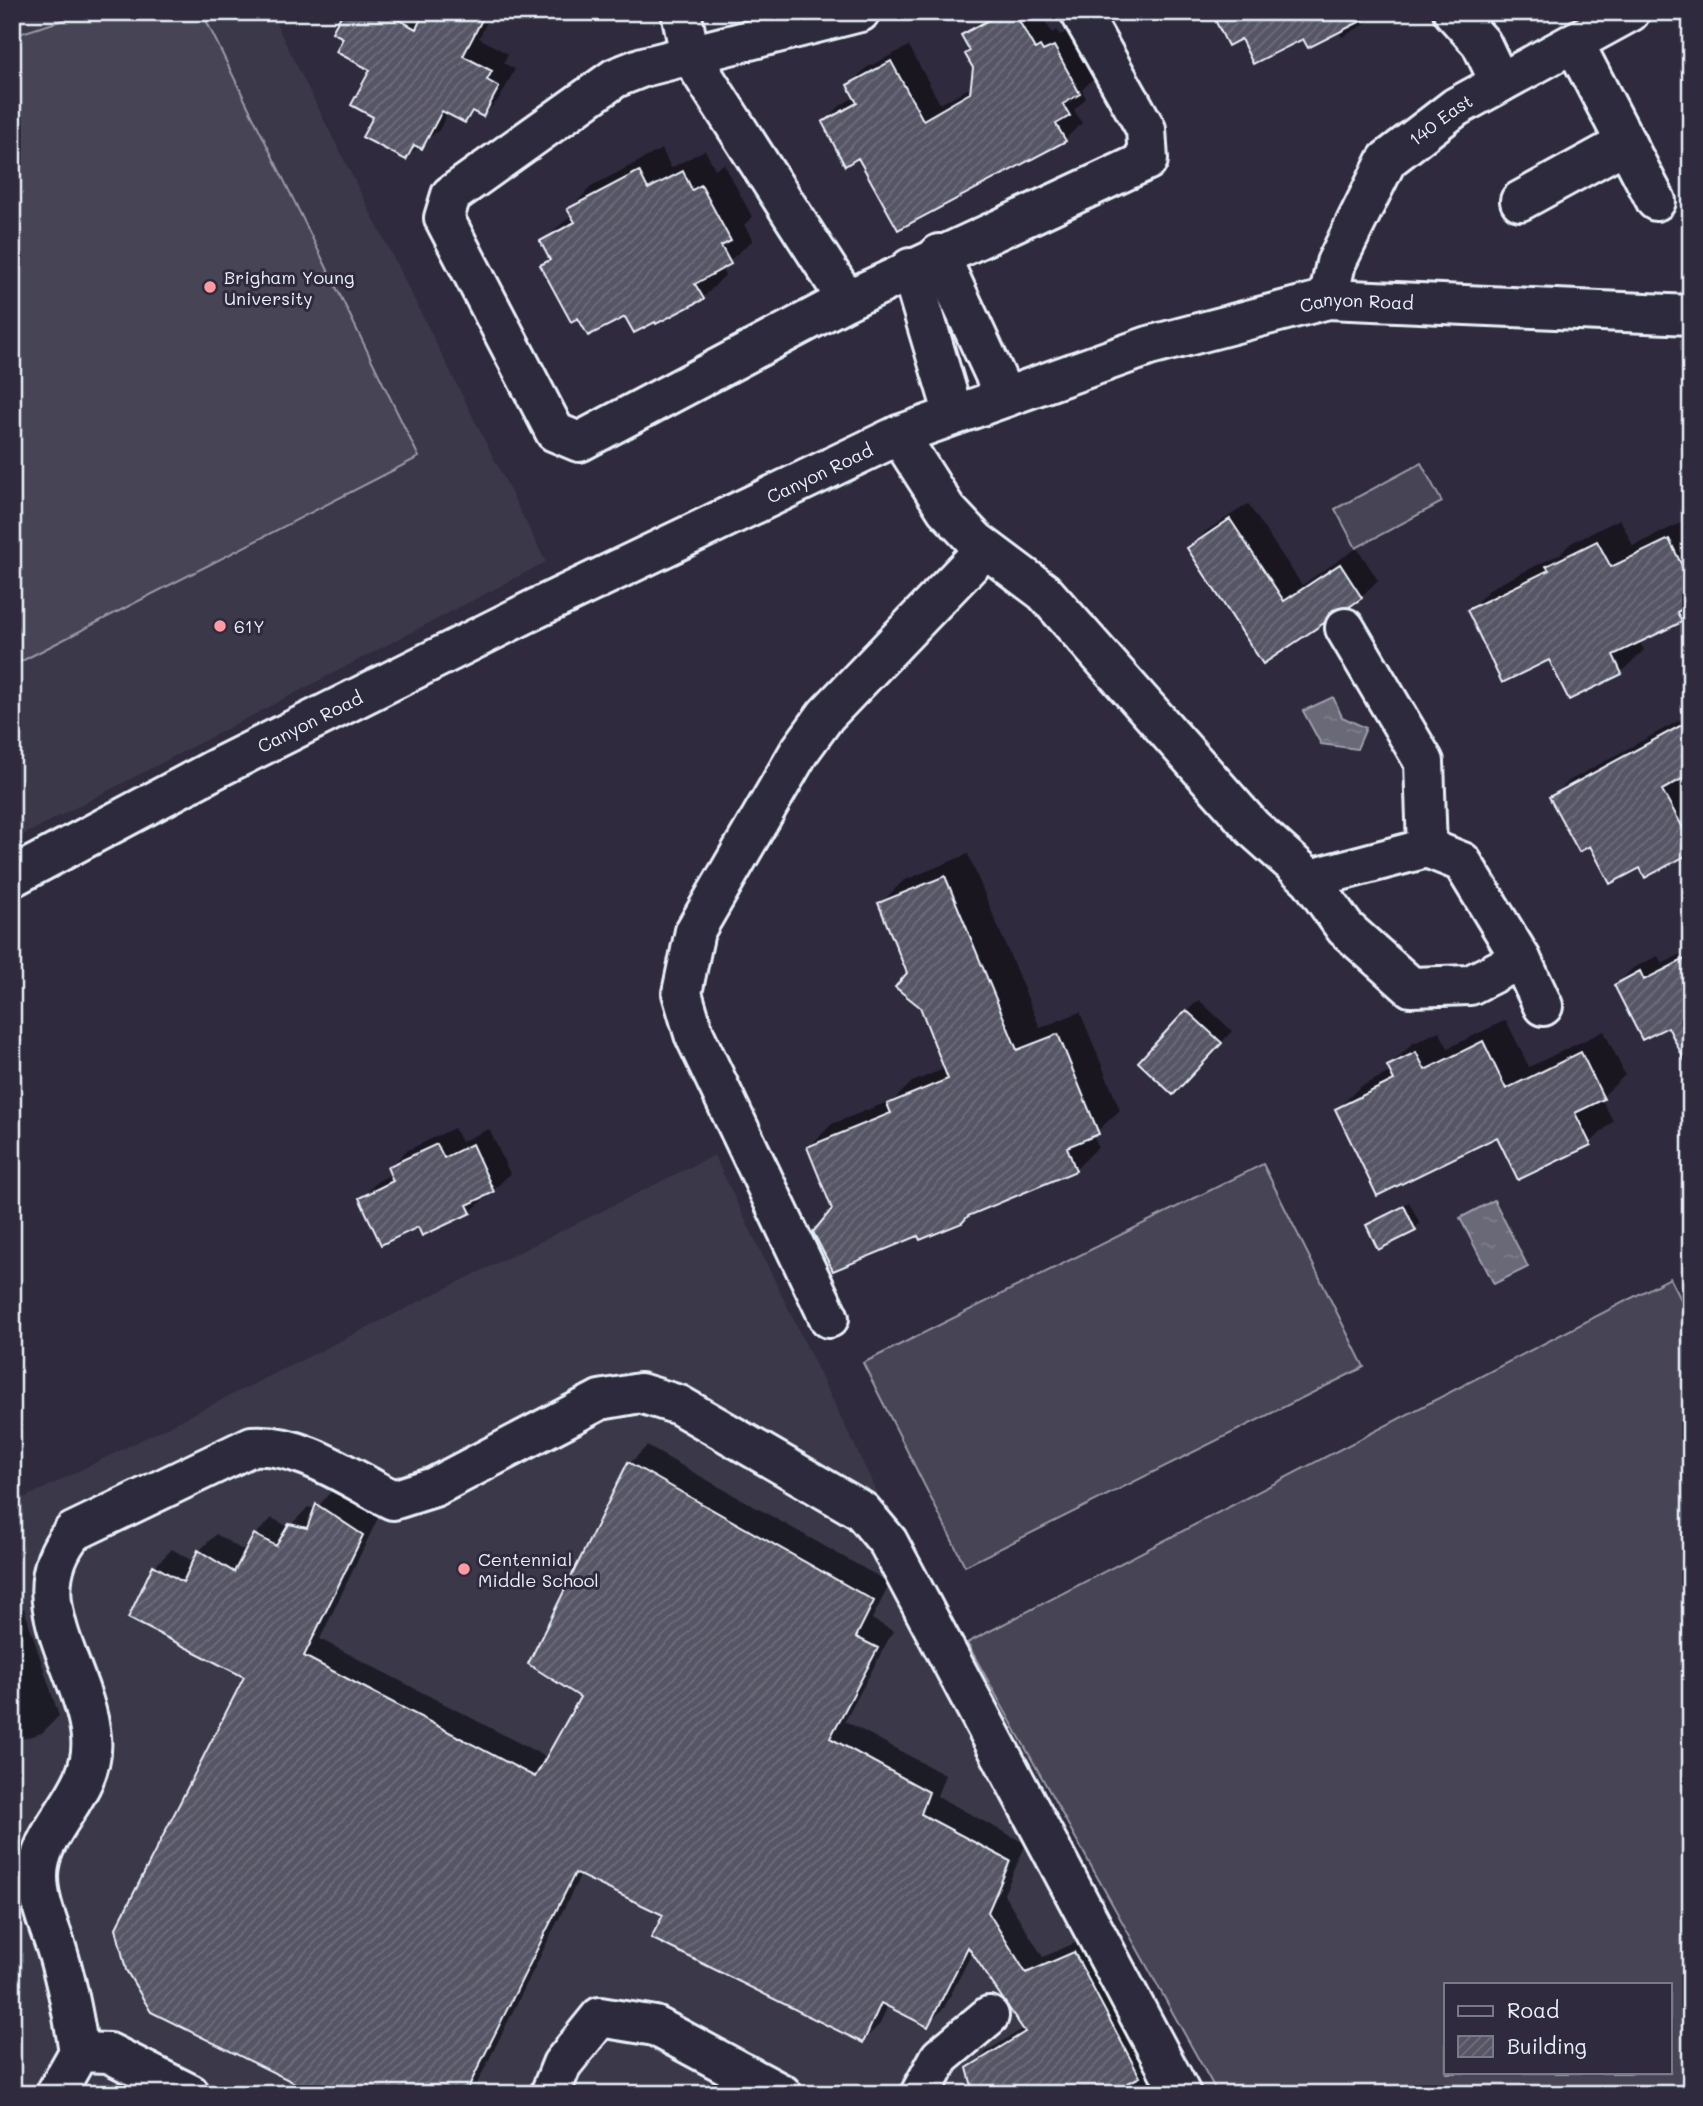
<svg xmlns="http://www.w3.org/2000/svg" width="1703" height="2106" font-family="Mali,sans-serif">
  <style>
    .built { fill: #3b3749 }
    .garden { fill: #464455; stroke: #979aa6; stroke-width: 2; fill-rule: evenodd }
    .water { fill: url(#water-ripples); stroke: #9c9fab; stroke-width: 2 }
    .shadow { fill: #0007; fill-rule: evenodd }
    .building { fill: url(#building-hatch); stroke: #e8f1f8; stroke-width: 2 }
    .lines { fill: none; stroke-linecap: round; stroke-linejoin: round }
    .minor-casing { stroke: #e8f1f8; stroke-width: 44 }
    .major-casing { stroke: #e8f1f8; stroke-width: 44 }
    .minor { stroke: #2f2a3d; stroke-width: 38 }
    .major { stroke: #2f2a3d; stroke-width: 38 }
    .poi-dot { fill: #ff9aa2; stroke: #2f2a3d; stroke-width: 2.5 }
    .labels { text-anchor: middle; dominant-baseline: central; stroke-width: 6; stroke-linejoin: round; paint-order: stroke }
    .street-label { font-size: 18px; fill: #e8f1f8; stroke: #2f2a3d }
    .poi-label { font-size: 18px; fill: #e8f1f8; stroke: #2f2a3d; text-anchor: start }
  </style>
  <defs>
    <pattern id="water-ripples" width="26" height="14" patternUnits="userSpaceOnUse" patternTransform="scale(1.75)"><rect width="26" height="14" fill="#696978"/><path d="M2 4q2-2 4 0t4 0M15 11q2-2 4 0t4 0" fill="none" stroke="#7e7f8c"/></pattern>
    <pattern id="building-hatch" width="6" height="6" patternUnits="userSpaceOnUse" patternTransform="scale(1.75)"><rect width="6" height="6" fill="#575565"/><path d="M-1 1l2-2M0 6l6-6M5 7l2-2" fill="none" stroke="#6f6e7c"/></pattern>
  </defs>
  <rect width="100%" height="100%" fill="#2f2a3d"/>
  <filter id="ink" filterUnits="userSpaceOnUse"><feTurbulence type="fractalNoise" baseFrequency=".0143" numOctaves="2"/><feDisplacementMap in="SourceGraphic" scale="14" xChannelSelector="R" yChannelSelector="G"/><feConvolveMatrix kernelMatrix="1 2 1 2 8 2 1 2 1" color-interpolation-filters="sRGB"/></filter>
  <g filter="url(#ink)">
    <path class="built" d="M 12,12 L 270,12 L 546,562 L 12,841 Z
      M 714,1155 L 946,1634 L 1193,2094 L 12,2094 L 12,1504 Z"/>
    <path class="garden" d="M 89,12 L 202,12 L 419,457 L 12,666 L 12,36 Z
      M 1421,463 L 1442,502 L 1356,548 L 1335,509 Z
      M 1263,1164 L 1364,1367 L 965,1566 L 863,1363 Z
      M 1670,1278 L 1691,1319 L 1691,2094 L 1218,2094 L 967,1643 ZM 1446,1985 L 1670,1985 L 1670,2073 L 1446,2073 Z"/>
    <path class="water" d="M 1333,697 L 1342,717 L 1366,728 L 1357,749 L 1321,744 L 1303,711 Z
      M 1494,1200 L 1528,1267 L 1494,1284 L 1460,1218 Z"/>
    <path class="shadow" d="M 358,12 L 492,12 L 479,38 L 508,54 L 503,63 L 515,69 L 500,98 L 483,115 L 476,110 L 465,121 L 448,112 L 439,130 L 405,158 L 375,116 L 372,69 Z
      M 991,12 L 1040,12 L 1052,33 L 1057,30 L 1060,35 L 1071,30 L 1096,76 L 1082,90 L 1086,98 L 1074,110 L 1082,123 L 1064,140 L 859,156 L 824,122 L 841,105 L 855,97 L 849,85 L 866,68 L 909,46 L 940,104 L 973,86 L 975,67 L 967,54 L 971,50 L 963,35 Z
      M 1213,12 L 1386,12 L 1342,37 L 1338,31 L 1304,37 L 1242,37 Z
      M 662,149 L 671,168 L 705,150 L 715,169 L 724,164 L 752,217 L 744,225 L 753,240 L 721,268 L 725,275 L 703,298 L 626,314 L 579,316 L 542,265 L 550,257 L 542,241 L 573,214 L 570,209 L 592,186 Z
      M 1248,504 L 1302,585 L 1357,548 L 1378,580 L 1361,597 L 1348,605 L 1338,607 L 1323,622 L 1264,661 L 1189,548 L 1206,531 Z
      M 1691,518 L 1691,611 L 1681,621 L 1639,641 L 1644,650 L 1621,672 L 1569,698 L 1550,658 L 1469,610 L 1491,588 L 1560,554 L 1571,543 L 1620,519 L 1633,546 ZM 1611,647 L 1620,666 L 1617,666 L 1608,648 Z
      M 1691,714 L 1691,772 L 1681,777 L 1691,794 L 1691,851 L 1641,866 L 1591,844 L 1552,798 L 1569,781 Z
      M 968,854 L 1040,1028 L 1080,1012 L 1120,1110 L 1093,1135 L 1098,1147 L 1075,1170 L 919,1234 L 834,1209 L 809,1147 L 832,1124 L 895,1099 L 912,1082 L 946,1068 L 880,904 L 903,881 Z
      M 1691,949 L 1691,1056 L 1668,1025 L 1616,985 L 1633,968 L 1658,956 L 1662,964 Z
      M 1199,1000 L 1232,1031 L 1184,1082 L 1187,1011 Z
      M 1506,1020 L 1529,1067 L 1604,1031 L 1625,1075 L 1601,1098 L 1613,1121 L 1590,1143 L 1498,1135 L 1337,1109 L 1360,1087 L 1392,1071 L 1389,1066 L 1412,1044 L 1439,1031 L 1448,1048 Z
      M 454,1128 L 461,1142 L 489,1129 L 510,1174 L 470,1212 L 419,1225 L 361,1198 L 378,1181 L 392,1174 L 389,1168 L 406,1151 Z
      M 1409,1202 L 1420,1224 L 1379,1247 L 1368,1226 Z
      M 647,1446 L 890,1583 L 872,1619 L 893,1631 L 845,1721 L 945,1775 L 937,1796 L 1026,1844 L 1004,1894 L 1043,1957 L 1091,1936 L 1159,2094 L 956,2094 L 973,2082 L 969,2069 L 987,2051 L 1024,2028 L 973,1951 L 944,2008 L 927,2025 L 888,2005 L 880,2024 L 863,2041 L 666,1914 L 581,1874 L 472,2094 L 321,2094 L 246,1676 L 155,1566 L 172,1549 L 194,1562 L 199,1551 L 216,1534 L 246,1552 L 255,1535 L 272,1518 L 289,1527 L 308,1507 L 316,1509 L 334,1488 L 378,1518 L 320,1639 L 548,1758 L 582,1697 L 531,1663 L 630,1463 Z
      M 24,1608 L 59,1716 L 42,1733 L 12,1742 L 12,1612 Z"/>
    <path class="building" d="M 343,12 L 385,12 L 416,29 L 424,12 L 486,12 L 463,56 L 492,71 L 487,80 L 499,87 L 483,117 L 472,111 L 465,123 L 442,111 L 422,149 L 414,145 L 406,160 L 362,137 L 373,117 L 351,105 L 370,70 L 336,52 L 343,38 L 332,32 Z
      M 1003,12 L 1014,12 L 1035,49 L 1040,46 L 1043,51 L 1054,46 L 1080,94 L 1063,104 L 1070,116 L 1056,124 L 1066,141 L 898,230 L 858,158 L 845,166 L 822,122 L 857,103 L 847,85 L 891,61 L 923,120 L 970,93 L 973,68 L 965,54 L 970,51 L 961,35 Z
      M 1211,12 L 1379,12 L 1308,48 L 1303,39 L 1253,64 L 1241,39 L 1228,46 Z
      M 639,171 L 648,189 L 683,171 L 692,190 L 701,185 L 731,241 L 721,246 L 731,264 L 695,284 L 704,299 L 656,324 L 655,322 L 634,333 L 625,317 L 588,336 L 578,318 L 571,322 L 540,265 L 550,260 L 540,241 L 575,222 L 567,209 Z
      M 1230,519 L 1284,601 L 1340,564 L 1362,598 L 1349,607 L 1333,610 L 1324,623 L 1263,664 L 1187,548 Z
      M 1669,539 L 1691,584 L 1691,605 L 1677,612 L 1682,622 L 1613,655 L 1622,674 L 1569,700 L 1549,660 L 1502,683 L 1467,610 L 1549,570 L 1546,566 L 1597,541 L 1611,567 Z
      M 1691,720 L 1691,774 L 1662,790 L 1691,842 L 1691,853 L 1645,878 L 1640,868 L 1610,884 L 1590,846 L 1579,852 L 1549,797 Z
      M 945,876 L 1017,1050 L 1058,1034 L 1099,1134 L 1067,1147 L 1076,1171 L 968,1216 L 962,1223 L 920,1240 L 918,1236 L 833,1271 L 813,1232 L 832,1209 L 807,1147 L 891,1113 L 887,1104 L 948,1079 L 920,1007 L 895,987 L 907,973 L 878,903 Z
      M 1691,956 L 1691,1073 L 1668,1027 L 1642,1040 L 1614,985 L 1640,971 L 1644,980 Z
      M 1186,1010 L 1222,1043 L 1173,1095 L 1138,1062 Z
      M 1483,1041 L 1506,1089 L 1581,1052 L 1604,1099 L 1575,1113 L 1591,1145 L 1518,1180 L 1497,1137 L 1377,1196 L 1335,1109 L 1394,1080 L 1387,1066 L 1416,1052 L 1425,1070 Z
      M 437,1144 L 444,1158 L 472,1144 L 494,1192 L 467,1205 L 471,1213 L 422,1236 L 418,1227 L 381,1245 L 359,1198 L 393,1181 L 387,1167 Z
      M 1404,1206 L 1416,1231 L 1378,1250 L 1366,1225 Z
      M 628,1462 L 874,1601 L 856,1637 L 878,1648 L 830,1738 L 929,1792 L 921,1814 L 1010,1861 L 988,1912 L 1026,1973 L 1074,1952 L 1140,2077 L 1128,2083 L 1134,2094 L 974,2094 L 967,2068 L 1025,2032 L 968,1947 L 928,2027 L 881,2003 L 863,2043 L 651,1938 L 663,1915 L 575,1873 L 465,2094 L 317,2094 L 151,2012 L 126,1970 L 116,1928 L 244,1677 L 128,1618 L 153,1565 L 183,1582 L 198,1550 L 234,1572 L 254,1534 L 276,1546 L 289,1524 L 307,1528 L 316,1504 L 363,1535 L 304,1656 L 535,1777 L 580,1697 L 528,1664 Z"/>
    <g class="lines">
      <defs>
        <g id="minor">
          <path d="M 681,12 L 690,55 L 847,300"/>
          <path d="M 860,12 L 643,67 L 615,78 L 451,195 L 444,218 L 555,432 L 579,442 L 847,300 L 1148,160 L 1146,129 L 1080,12"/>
          <path d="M 1453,12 L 1481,43 L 1500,83"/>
          <path d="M 1574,43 L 1656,201"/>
          <path d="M 1520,201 L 1626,143"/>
          <path d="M 939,254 L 1005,397"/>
          <path d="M 910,268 L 954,415"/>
          <path id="s1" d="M 1328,299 L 1336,263 L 1387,160 L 1456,107 L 1630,12"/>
          <path d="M 899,435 L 946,509 L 976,541 L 1044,592 L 1253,828 L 1310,879 L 1345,928 L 1411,987 L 1470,985 L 1521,959"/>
          <path d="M 1345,628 L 1424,762 L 1427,848 L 1462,862 L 1521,959 L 1543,1006"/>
          <path d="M 1310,879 L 1427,848"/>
          <path d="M 829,1318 L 694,1034 L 682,993 L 695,931 L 799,752 L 826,715 L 984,550"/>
          <path d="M 79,2052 C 74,2019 68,1987 58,1954 C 51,1929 38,1904 38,1877 C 37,1828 97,1793 91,1737 C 84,1666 18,1598 73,1532 L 252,1446 C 300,1442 351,1479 393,1500 L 434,1487 L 600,1400 L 640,1393 L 679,1405 L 862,1511 L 888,1542 L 1181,2094"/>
          <path d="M 58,2094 L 57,2091 L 79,2052 L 109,2053 L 190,2094"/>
          <path d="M 550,2094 L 562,2064 L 600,2017 L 655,2026 L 782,2094"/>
          <path d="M 920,2094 L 940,2057 L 989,2016"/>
        </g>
        <g id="major">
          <path id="s2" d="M 12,877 L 219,767 L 533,610 L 899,435 L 1149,346 L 1328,299 L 1691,315"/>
        </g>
      </defs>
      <use href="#minor" class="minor-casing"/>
      <use href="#major" class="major-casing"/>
      <use href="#minor" class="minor"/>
      <use href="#major" class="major"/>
    </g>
  </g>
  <g class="poi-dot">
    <circle cx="210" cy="287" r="7"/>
    <circle cx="220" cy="626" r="7"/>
    <circle cx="464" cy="1569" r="7"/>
  </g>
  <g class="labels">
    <g class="street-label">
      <text stroke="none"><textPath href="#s1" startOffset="219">140 East</textPath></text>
      <text stroke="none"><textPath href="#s2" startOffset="1470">Canyon Road</textPath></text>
      <text stroke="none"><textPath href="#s2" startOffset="903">Canyon Road</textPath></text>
      <text stroke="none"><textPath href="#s2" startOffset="336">Canyon Road</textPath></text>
    </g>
    <g class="poi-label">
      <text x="224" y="277">Brigham Young<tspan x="224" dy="21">University</tspan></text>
      <text x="234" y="626">61Y</text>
      <text x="478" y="1559">Centennial<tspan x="478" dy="21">Middle School</tspan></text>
    </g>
  </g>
  <rect width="1703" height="2106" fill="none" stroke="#2f2a3d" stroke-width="42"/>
  <rect x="21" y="21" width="1661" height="2064" fill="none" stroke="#e8f1f8" stroke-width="2.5" filter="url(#ink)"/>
  <rect x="1444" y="1983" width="228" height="91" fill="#2f2a3d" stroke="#797a88" stroke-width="2"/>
  <rect x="1458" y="2006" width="35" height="10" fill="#2f2a3d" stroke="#797a88" stroke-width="2"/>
  <text x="1507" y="2018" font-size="21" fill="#e8f1f8">Road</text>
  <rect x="1458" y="2036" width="35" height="21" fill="url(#building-hatch)" stroke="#797a88" stroke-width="2"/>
  <text x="1507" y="2054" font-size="21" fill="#e8f1f8">Building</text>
</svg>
